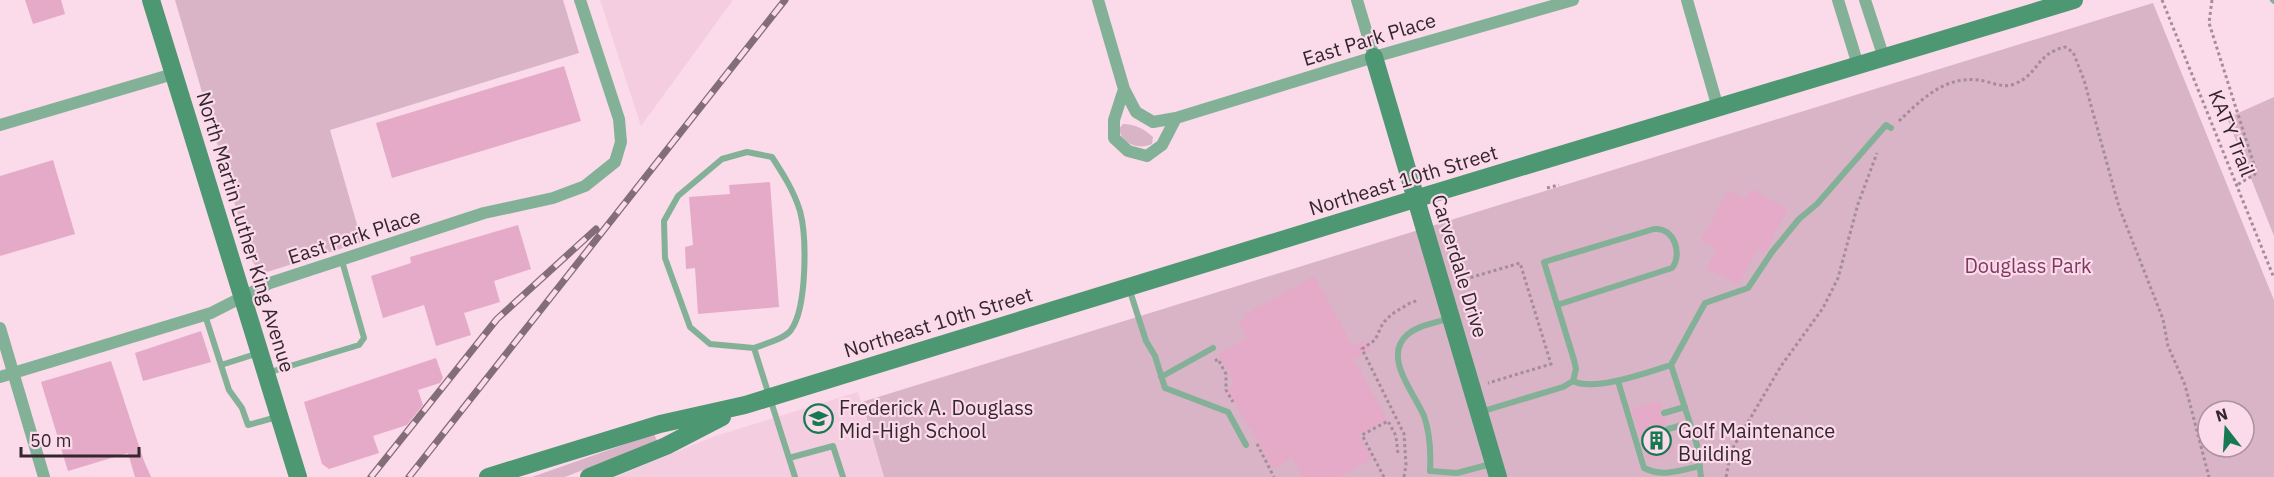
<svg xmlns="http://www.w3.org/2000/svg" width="2274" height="477" font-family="'IBM Plex Sans',sans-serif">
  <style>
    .built { fill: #f5cde1 }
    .green { fill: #d9b3c6; fill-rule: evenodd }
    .building { fill: #e4aac8 }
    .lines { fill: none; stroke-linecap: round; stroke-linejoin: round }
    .path { stroke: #a48c98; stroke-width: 3; stroke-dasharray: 3 3; stroke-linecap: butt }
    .lane { stroke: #82b197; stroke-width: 6 }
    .street { stroke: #82b197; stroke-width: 12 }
    .secondary { stroke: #4d9772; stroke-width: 18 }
    .rail-casing { stroke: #836e78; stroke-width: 7 }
    .rail { stroke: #fbdaea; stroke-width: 4.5; stroke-dasharray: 14; stroke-linecap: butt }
    .labels { text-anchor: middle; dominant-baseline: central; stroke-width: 4.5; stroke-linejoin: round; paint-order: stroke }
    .street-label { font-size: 20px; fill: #33272d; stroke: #fbdaea }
    .park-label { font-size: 20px; fill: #7f3961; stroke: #fbdaea }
    .poi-label { font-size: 20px; fill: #33272d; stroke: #fbdaea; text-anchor: start }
  </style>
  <rect width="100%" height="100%" fill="#fbdaea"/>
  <path class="built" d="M 600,0 L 733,0 L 641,126 Z
    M 858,392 L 884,477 L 615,477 L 715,436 Z"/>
  <path class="green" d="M 175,0 L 563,0 L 579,53 L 330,130 L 362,242 L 267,272 L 257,268 L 251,259 Z
    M 2153,3 L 2274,300 L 2274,477 L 884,477 L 862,402 ZM 2208,411 L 2244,411 L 2244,447 L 2208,447 Z
    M 2274,97 L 2274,236 L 2227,118 Z
    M 1123,124 C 1135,124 1144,129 1153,137 L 1152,144 C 1138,150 1122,144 1119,129 Z
    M 654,434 L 657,441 L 565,477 L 532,477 Z"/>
  <path class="building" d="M 25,0 L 61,0 L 65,14 L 33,24 Z
    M 564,66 L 581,121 L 392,178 L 376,123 Z
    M 53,160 L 75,234 L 0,256 L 0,176 Z
    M 770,182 L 779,307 L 698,314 L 695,268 L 686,269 L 685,247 L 693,245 L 689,197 L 730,194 L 729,185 Z
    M 1751,189 L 1788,209 L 1765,253 L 1757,249 L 1738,285 L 1707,268 L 1717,249 L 1701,240 L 1728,190 L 1745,199 Z
    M 518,225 L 531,269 L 494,281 L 500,302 L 464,313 L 471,335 L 436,346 L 424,305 L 383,318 L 371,276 L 411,263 L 410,257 Z
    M 1314,276 L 1353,346 L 1364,340 L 1370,351 L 1354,360 L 1387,419 L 1359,435 L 1372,459 L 1340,477 L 1302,477 L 1292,458 L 1273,469 L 1227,389 L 1235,384 L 1218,354 L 1247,338 L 1238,322 L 1246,318 L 1244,315 Z
    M 201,331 L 211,362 L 143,381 L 135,353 Z
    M 436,358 L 443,378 L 440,383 L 418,390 L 423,405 L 407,425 L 373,436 L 379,453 L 329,469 L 322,464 L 304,402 Z
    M 111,361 L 144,461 L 151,477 L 135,477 L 128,453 L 68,471 L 41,382 Z
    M 1660,401 L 1662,408 L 1659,415 L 1665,418 L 1667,424 L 1663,427 L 1663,431 L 1670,434 L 1675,452 L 1648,461 L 1632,409 Z"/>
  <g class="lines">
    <path class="path" d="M 2162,0 L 2274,278
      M 2212,0 L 2209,23 L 2255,168 L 2255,174 L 2237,185
      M 1899,121 C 1921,100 1944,76 1978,80 C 1989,81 2004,89 2014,84 C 2040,74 2035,54 2065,47 L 2073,52 L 2084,80 L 2119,207 L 2163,319 L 2168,346 L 2185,385 L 2209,477
      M 1391,184 L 1390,181 L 1394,180
      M 1547,188 L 1559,185
      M 1459,281 L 1520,263 L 1551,364 L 1488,383
      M 1215,361 L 1218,359 L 1226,374 L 1226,390 L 1233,402
      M 1257,444 L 1274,477
      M 1384,477 L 1362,435 L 1388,421 L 1396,436 L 1398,454
      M 1404,477 L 1406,465 L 1404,434 L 1362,349 L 1375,340 L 1383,323 L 1392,314 L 1410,303 L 1419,300
      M 1726,477 L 1731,451 L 1781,366 L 1823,308 L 1838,278 L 1858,204 L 1877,153"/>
    <path class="lane" d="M 2273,0 L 2274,1
      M 1129,288 L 1146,341 L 1155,356 L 1165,388 L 1228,412 L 1246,445
      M 205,315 L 221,365
      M 1450,318 C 1436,323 1418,325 1407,335 C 1382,357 1415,394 1424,416 C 1430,433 1431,452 1430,471 L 1457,473 L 1491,464
      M 754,348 C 764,344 785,339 791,330 C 807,308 807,237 800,211 C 794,191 783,174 772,157 L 747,152 L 722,159 L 678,196 L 664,221 L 665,258 L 690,327 L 710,344 L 754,348 L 795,477
      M 259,353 L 221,365 L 229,390 L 242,408 L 248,425 L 277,417
      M 267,373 L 359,345 L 364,338 L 342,261
      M 1161,377 L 1213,348
      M 1573,381 C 1594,392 1649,372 1671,365
      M 1618,381 L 1644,468 C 1661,477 1680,471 1700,466
      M 1480,412 L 1563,387 L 1573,381 L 1576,369 L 1574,360 L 1544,262 L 1654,229 C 1674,227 1683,254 1672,268 L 1557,305
      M 1664,413 L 1685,407
      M 1668,429 L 1690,423
      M 789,458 L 833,446 L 843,477
      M 1701,477 L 1697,445 L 1671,365 L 1705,303 L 1748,288 L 1772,252 L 1799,219 L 1817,204 L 1886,125 L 1891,128"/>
    <path class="street" d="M 1098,0 L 1124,89 L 1114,120 L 1114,138 L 1128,151 L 1147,156 L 1162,145 L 1176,118 L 1374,57 L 1573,0
      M 1357,0 L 1374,57
      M 1687,0 L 1718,108
      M 1838,0 L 1858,65
      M 1865,0 L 1884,58
      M 1124,89 L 1136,112 L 1153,122 L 1176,118
      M 0,125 L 173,74
      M 0,328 L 44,477
      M 0,377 L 211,313 L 270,283 L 484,213 L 553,198 L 585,186 L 615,162 L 621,142 L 619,119 L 580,0"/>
    <path class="secondary" d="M 151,0 L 298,477
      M 1374,57 L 1498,477
      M 488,477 L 660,424 L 745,405 L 1428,195 L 2074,0
      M 589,477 L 666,446 L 722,417"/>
    <defs>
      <path id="rail" d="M 371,477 L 497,319 L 596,229
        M 409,477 L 785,0"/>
    </defs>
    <use href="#rail" class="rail-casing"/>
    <use href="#rail" class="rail"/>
  </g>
  <defs>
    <symbol id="school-ring" viewBox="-11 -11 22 22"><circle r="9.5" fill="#fbdaea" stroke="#177951" stroke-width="1.5"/><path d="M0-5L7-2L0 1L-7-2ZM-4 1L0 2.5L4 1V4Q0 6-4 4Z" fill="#177951"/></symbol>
    <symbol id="building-ring" viewBox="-11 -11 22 22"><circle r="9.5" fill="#fbdaea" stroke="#177951" stroke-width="1.5"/><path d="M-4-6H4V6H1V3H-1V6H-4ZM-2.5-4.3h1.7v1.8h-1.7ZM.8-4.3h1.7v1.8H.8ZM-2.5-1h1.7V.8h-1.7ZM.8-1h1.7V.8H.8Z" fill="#177951"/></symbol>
  </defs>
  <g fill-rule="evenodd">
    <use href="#school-ring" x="802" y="402" width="33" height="33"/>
    <use href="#building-ring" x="1640" y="424" width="33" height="33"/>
  </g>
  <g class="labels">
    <g class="street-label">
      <text transform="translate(1369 39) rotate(-17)">East Park Place</text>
      <text transform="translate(2232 133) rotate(68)">KATY Trail</text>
      <text transform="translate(1403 180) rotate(-17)">Northeast 10th Street</text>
      <text transform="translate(246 232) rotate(73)">North Martin Luther King Avenue</text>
      <text transform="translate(354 236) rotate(-18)">East Park Place</text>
      <text transform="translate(1460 266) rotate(73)">Carverdale Drive</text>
      <text transform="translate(938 322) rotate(-17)">Northeast 10th Street</text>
    </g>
    <g class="park-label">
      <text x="2028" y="265">Douglass Park</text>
    </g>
    <g class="poi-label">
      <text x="839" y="407">Frederick A. Douglass<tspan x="839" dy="23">Mid-High School</tspan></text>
      <text x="1678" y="430">Golf Maintenance<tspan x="1678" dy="23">Building</tspan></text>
    </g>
  </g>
  <g transform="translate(2226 429) rotate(343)"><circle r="28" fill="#fbdaea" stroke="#ab929e" stroke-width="1.5"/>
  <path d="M0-4.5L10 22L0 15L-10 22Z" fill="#177951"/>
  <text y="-9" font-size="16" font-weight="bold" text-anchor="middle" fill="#33272d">N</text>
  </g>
  <path d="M21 447v9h118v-9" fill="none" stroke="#33272d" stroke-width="3"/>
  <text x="30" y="447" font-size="18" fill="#33272d" stroke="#fbdaea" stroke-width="4.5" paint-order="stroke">50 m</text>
</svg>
